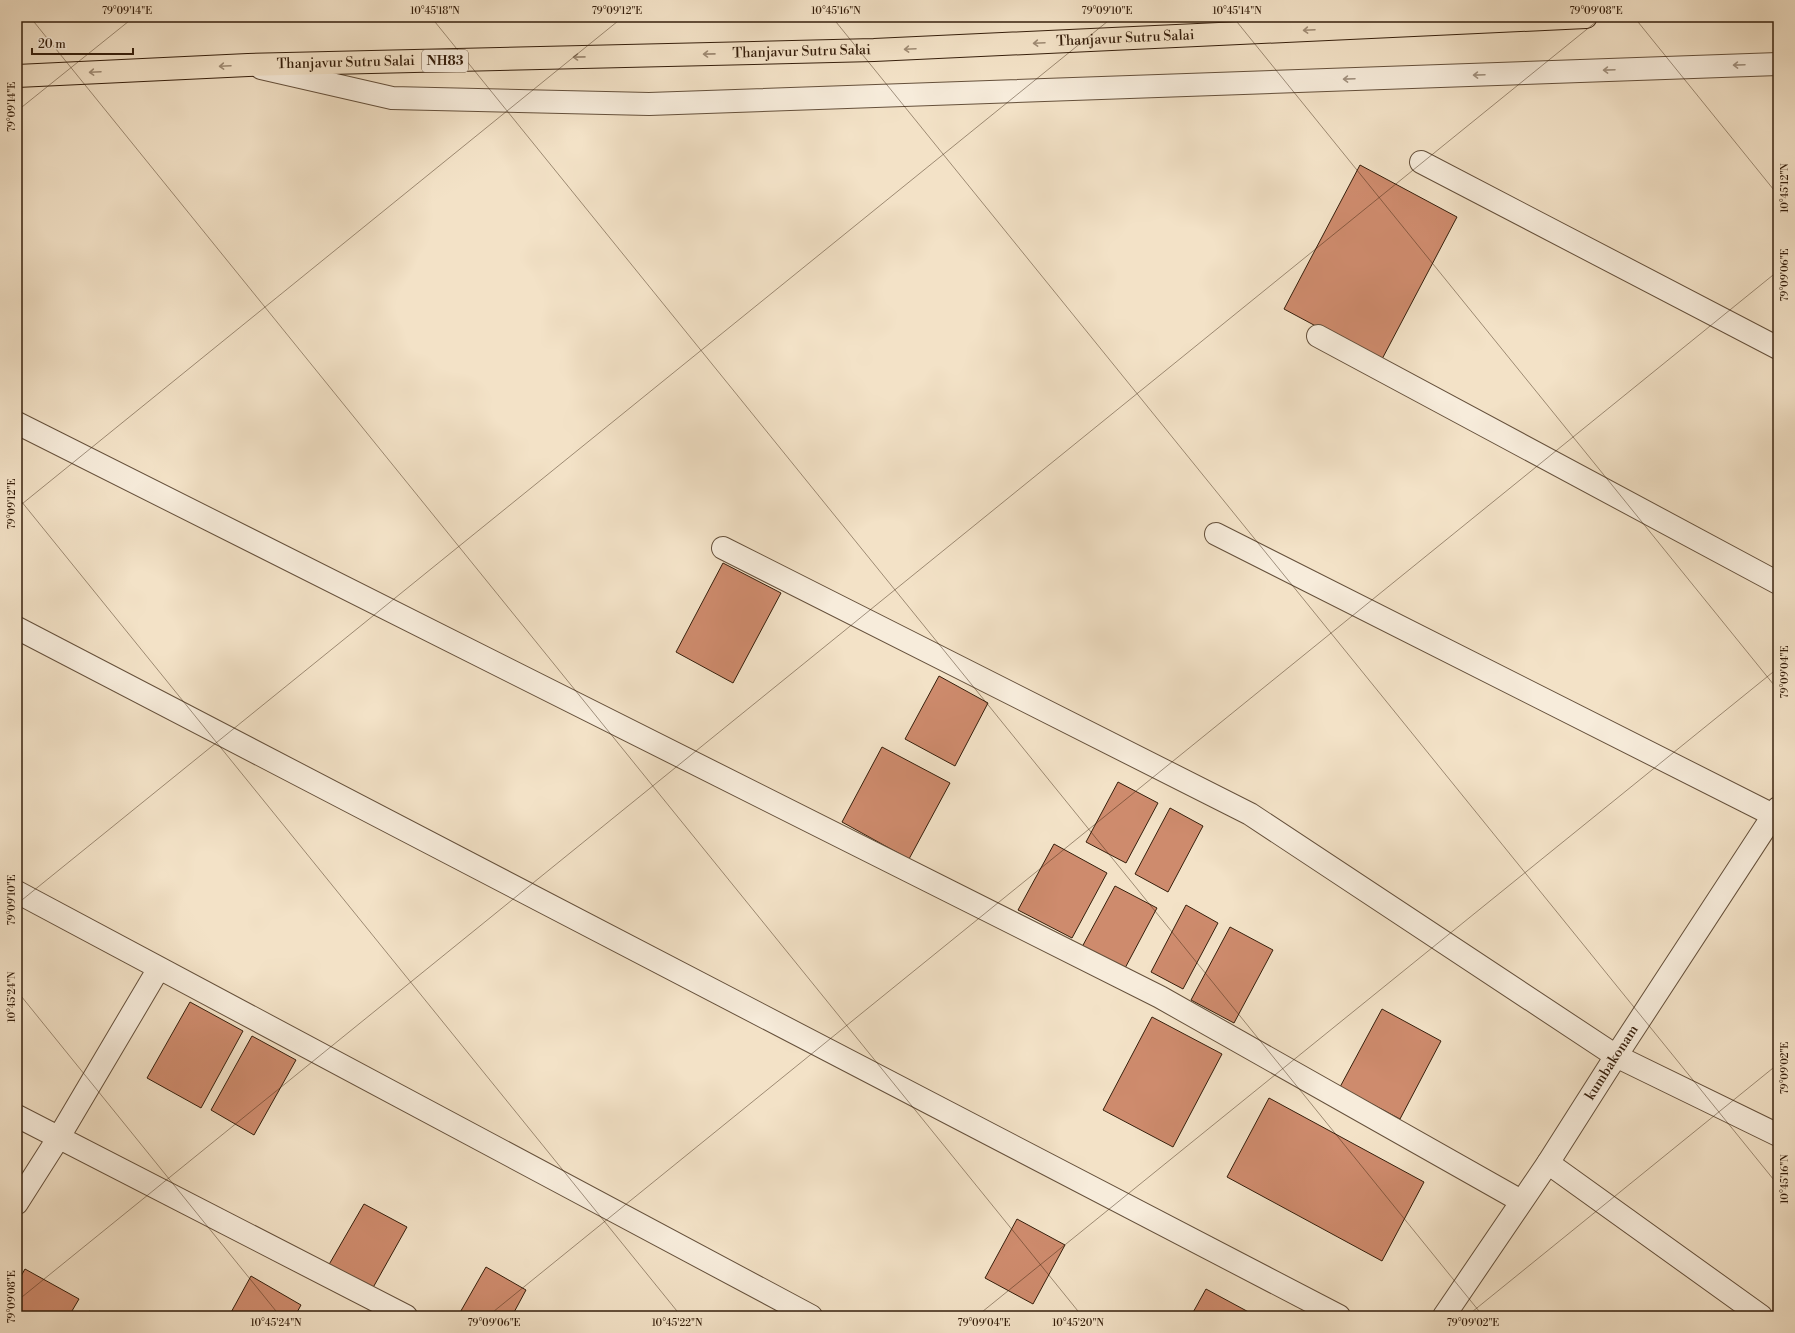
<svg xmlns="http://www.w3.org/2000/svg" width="1795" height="1333" font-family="'Libre Bodoni',serif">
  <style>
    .building { fill: #ce8b6d; stroke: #361f0c }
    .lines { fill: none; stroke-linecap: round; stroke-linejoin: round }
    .minor-casing { stroke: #65503b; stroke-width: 24 }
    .tertiary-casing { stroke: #65503b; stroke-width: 24 }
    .trunk-casing { stroke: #361f0c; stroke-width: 24 }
    .minor { stroke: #f7ecdb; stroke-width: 22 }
    .tertiary { stroke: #f7ecdb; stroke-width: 22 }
    .trunk { stroke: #f3e2c7; stroke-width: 22 }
    .oneway { stroke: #9e8a73 }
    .oneway2 { stroke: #a0907e }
    .ticks { fill: none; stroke: #361f0c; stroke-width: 1; stroke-opacity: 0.45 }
    .labels { text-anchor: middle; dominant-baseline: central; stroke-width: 4; stroke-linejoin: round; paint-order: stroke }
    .shield { fill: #f7ecdb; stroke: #705c4a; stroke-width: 1 }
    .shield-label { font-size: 13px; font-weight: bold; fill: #361f0c }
    .street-label { font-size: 14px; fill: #361f0c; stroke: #f7ecdb }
    .neatline { fill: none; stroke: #361f0c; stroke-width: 1.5 }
    .ticks-label { font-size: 10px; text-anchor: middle; fill: #361f0c }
  </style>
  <rect width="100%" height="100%" fill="#f3e2c7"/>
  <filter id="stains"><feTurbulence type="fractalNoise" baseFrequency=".005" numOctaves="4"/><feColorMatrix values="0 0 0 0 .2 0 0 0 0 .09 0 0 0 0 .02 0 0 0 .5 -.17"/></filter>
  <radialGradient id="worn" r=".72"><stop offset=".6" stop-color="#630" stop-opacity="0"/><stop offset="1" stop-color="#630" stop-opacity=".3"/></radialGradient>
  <path class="building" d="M 1360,165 L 1457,217 L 1381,361 L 1284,309 Z
    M 723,563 L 781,593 L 733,683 L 676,652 Z
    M 939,676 L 988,703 L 955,766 L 905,739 Z
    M 882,747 L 950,783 L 909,859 L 842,822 Z
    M 1118,782 L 1158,803 L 1126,863 L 1086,842 Z
    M 1170,808 L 1203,826 L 1168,892 L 1135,874 Z
    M 1054,844 L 1107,873 L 1072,938 L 1018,910 Z
    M 1115,886 L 1157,908 L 1124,970 L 1082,947 Z
    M 1186,905 L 1218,923 L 1183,989 L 1151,972 Z
    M 1230,927 L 1273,950 L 1234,1023 L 1191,1000 Z
    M 190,1002 L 243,1031 L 201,1108 L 147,1078 Z
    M 1382,1009 L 1441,1041 L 1400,1119 L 1340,1087 Z
    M 1152,1017 L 1222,1054 L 1173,1147 L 1103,1110 Z
    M 252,1036 L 296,1060 L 254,1135 L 211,1110 Z
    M 1269,1098 L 1424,1182 L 1382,1261 L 1227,1177 Z
    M 364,1204 L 407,1227 L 370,1293 L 327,1268 Z
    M 1017,1219 L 1065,1245 L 1033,1304 L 985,1278 Z
    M 486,1267 L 526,1290 L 512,1316 L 458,1316 Z
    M 25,1269 L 79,1299 L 69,1316 L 28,1316 L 17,1310 L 17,1283 Z
    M 251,1276 L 301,1305 L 295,1316 L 229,1316 Z
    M 1206,1289 L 1256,1316 L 1191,1316 Z
    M 89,1311 L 98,1316 L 86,1316 Z"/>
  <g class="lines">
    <defs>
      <path id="minor" d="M 1421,162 L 1778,348
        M 1318,336 L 1778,583
        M 17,423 L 1160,997 L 1521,1201
        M 1216,534 L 1773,815
        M 723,548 L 1250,814 L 1616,1056 L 1778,1135
        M 17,628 L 1339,1316
        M 17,892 L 811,1316
        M 17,1116 L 406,1316
        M 1548,1163 L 1761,1316
        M 17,1203 L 59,1137 L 159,968"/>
      <g id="tertiary">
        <path d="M 261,68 L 392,98 L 649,104 L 1778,64"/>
        <path id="s1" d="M 1444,1316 L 1548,1163 L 1616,1056 L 1778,808"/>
      </g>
      <g id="trunk">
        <path id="s2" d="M 17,76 L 248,65 L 874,50 L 1586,17"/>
      </g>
    </defs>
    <use href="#minor" class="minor-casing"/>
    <use href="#tertiary" class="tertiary-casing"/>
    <use href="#trunk" class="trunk-casing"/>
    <use href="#minor" class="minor"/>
    <use href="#tertiary" class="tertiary"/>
    <use href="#trunk" class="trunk"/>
  </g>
  <defs><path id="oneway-shaft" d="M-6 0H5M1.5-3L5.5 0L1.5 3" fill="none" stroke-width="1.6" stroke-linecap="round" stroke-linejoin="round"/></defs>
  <g class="oneway">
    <use href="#oneway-shaft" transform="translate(1309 30) rotate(177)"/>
    <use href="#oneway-shaft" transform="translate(1039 43) rotate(177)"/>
    <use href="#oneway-shaft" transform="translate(910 49) rotate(177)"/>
    <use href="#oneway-shaft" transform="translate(709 54) rotate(179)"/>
    <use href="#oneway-shaft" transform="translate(579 57) rotate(179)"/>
    <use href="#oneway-shaft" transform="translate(225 66) rotate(177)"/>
    <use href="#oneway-shaft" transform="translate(95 72) rotate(177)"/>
  </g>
  <g class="oneway2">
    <use href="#oneway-shaft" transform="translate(1739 65) rotate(178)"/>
    <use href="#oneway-shaft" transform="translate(1609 70) rotate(178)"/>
    <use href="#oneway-shaft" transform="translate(1479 75) rotate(178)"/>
    <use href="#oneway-shaft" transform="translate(1349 79) rotate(178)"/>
  </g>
  <path class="ticks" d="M 30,17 L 1082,1316M 431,17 L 1483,1316M 832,17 L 1778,1185M 1233,17 L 1778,690M 1634,17 L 1778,195M 17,111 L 134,17M 17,496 L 681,1316M 17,508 L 623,17M 17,904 L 1113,17M 17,991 L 280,1316M 17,1301 L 1602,17M 488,1316 L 1778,271M 977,1316 L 1778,668M 1467,1316 L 1778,1064"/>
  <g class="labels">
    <rect class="shield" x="422" y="50" width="46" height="22" rx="3"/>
    <g class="shield-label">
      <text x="445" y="61">NH83</text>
    </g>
    <g class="street-label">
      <text stroke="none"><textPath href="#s2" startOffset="1109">Thanjavur Sutru Salai</textPath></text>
      <text stroke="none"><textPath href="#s2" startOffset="785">Thanjavur Sutru Salai</textPath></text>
      <text stroke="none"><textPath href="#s2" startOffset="329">Thanjavur Sutru Salai</textPath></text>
      <text stroke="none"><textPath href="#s1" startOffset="304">kumbakonam</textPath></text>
    </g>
  </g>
  <rect width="1795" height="1333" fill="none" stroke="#f3e2c7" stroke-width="44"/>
  <path d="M32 48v6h101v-6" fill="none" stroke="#361f0c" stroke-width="2"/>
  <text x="38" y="48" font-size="12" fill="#361f0c" stroke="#f7ecdb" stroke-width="3" paint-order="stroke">20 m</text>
  <rect x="22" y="22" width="1751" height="1289" class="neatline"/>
  <g class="ticks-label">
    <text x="127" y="14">79°09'14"E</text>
    <text x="435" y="14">10°45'18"N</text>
    <text x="617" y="14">79°09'12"E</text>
    <text x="836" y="14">10°45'16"N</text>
    <text x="1107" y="14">79°09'10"E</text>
    <text x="1237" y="14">10°45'14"N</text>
    <text x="1596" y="14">79°09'08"E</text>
    <text transform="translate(11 107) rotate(-90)" y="4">79°09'14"E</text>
    <text transform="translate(1784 188) rotate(-90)" y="4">10°45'12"N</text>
    <text transform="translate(1784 275) rotate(-90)" y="4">79°09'06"E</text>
    <text transform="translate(11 504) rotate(-90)" y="4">79°09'12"E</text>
    <text transform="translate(1784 672) rotate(-90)" y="4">79°09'04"E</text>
    <text transform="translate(11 900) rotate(-90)" y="4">79°09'10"E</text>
    <text transform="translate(11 997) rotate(-90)" y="4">10°45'24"N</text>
    <text transform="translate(1784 1068) rotate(-90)" y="4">79°09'02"E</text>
    <text transform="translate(1784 1179) rotate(-90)" y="4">10°45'16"N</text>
    <text transform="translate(11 1297) rotate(-90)" y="4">79°09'08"E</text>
    <text x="276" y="1326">10°45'24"N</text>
    <text x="494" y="1326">79°09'06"E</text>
    <text x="677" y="1326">10°45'22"N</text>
    <text x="984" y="1326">79°09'04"E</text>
    <text x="1078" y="1326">10°45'20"N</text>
    <text x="1473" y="1326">79°09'02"E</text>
  </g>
  <rect width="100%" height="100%" filter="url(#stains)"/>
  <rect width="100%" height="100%" fill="url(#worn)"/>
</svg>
